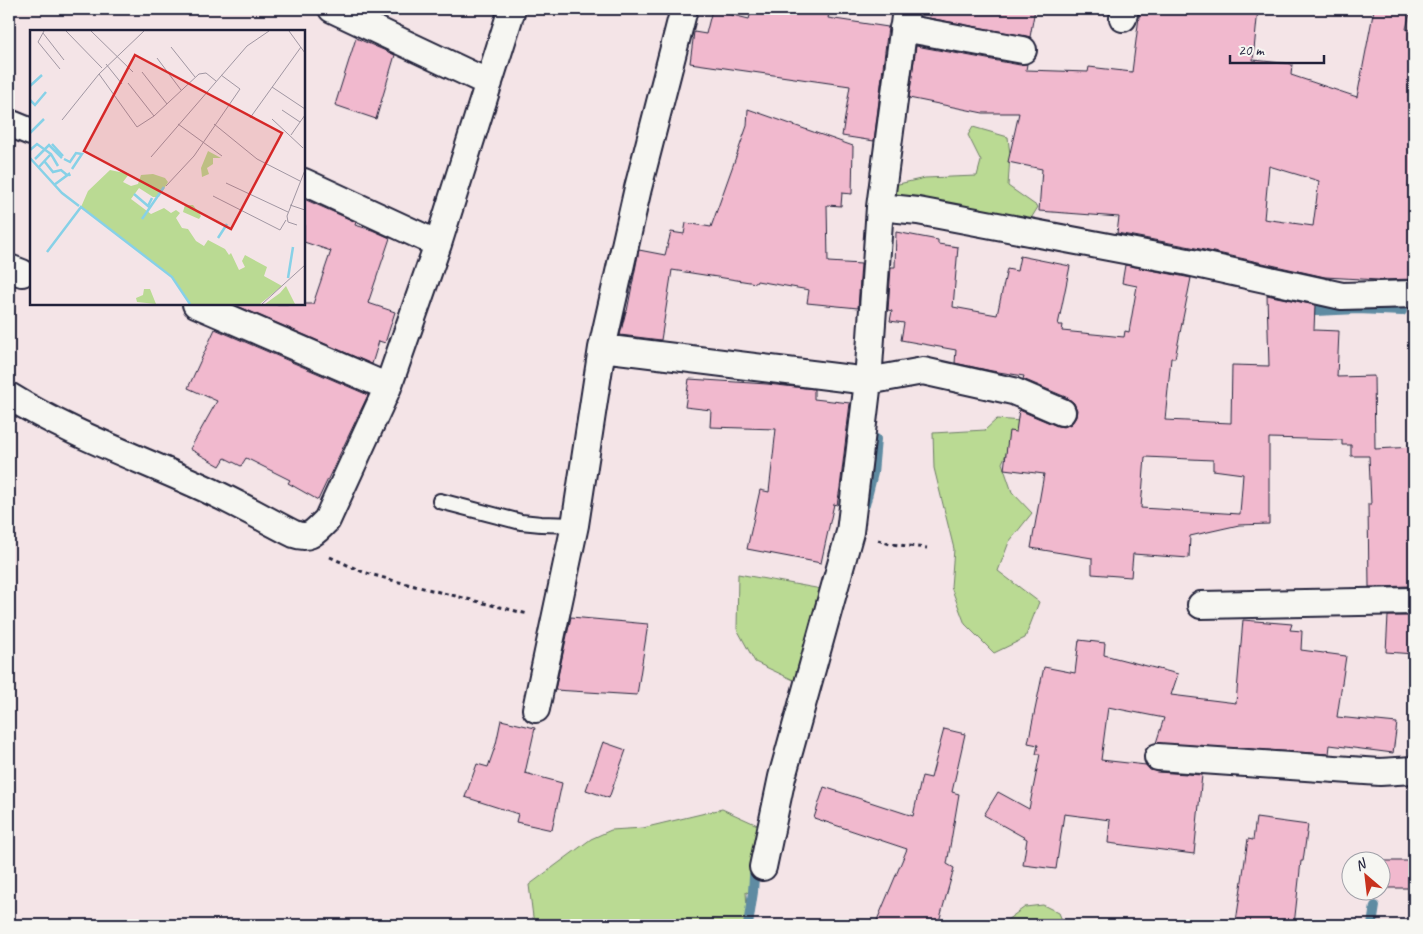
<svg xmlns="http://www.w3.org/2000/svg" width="1423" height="934" viewBox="0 0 1423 934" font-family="Caveat,sans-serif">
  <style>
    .green { fill: #bada93; stroke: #6e7e67 }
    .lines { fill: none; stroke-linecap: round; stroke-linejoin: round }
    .stream { stroke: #5f8ba2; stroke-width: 10 }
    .building { fill: #f1b9ce; stroke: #22223b; fill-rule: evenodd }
    .lane-casing { stroke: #22223b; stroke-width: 18 }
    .street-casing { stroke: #22223b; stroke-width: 30 }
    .path { stroke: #22223b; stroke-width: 3; stroke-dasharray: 4 4; stroke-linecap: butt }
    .lane { stroke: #f6f6f2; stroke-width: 14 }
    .street { stroke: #f6f6f2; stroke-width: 26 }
    .inset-river { fill: none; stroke: #87d1e7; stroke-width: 2.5 }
    .inset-road { fill: none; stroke: #a096a2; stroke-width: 1 }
    .view { fill: #d62828; fill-opacity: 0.15; stroke: #d62828; stroke-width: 2.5 }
    .inset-edge { fill: none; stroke: #22223b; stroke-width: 2.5 }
  </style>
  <rect width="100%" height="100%" fill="#f4e4e7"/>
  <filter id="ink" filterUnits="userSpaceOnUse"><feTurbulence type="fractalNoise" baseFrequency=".02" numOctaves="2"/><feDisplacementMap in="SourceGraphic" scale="10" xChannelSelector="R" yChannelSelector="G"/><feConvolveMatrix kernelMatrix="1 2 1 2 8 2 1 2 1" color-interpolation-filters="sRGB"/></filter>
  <g filter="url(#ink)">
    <path class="green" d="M 973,127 L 1008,137 L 1010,155 L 1008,186 L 1038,207 L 1027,225 L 892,207 L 894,185 L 925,178 L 977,176 L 981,161 L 968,135 Z
      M 997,419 L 1044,423 L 1060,426 L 1012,440 L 1002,463 L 1012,492 L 1032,513 L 1009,542 L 998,571 L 1039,602 L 1025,638 L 994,653 L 965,624 L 951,587 L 954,549 L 934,468 L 933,433 L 985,430 Z
      M 738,574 L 827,590 L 802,684 L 755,662 L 737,629 Z
      M 722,809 L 764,828 L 759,861 L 756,895 L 746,892 L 748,925 L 534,925 L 529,885 L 591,839 L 611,830 L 643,828 Z
      M 1043,905 L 1059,913 L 1064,925 L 1000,925 L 1025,907 Z"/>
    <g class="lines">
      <path class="stream" d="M 1303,309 L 1315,311 L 1358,309 L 1402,311
        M 865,505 L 873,473 L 876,439
        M 748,925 L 753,892 L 755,862
        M 1372,925 L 1375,906"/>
    </g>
    <path class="building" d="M 752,9 L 830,9 L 828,18 L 888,27 L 874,141 L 842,136 L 850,86 L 690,63 L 694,32 L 706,34 L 712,10 L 749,19 Z
      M 931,9 L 1035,9 L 1030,37 L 929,18 Z
      M 1140,9 L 1258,9 L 1253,60 L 1292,64 L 1291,75 L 1357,97 L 1374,9 L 1411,9 L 1406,29 L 1414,31 L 1414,279 L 1379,280 L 1325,277 L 1191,247 L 1117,233 L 1119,217 L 1039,211 L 1042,169 L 1008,162 L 1019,113 L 983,113 L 909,98 L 916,46 L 1020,65 L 1027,64 L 1026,70 L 1088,72 L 1089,67 L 1132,72 ZM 1269,166 L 1319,181 L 1313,226 L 1264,219 Z
      M 356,38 L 395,55 L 376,119 L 335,105 Z
      M 748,109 L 853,146 L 852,194 L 842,193 L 841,206 L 827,205 L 828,262 L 861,264 L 858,308 L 807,303 L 809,290 L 757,281 L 756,283 L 672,270 L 661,340 L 620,335 L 626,311 L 627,311 L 639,250 L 665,255 L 671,232 L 684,234 L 686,223 L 711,227 L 747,126 Z
      M 304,199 L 356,222 L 355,225 L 372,230 L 390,238 L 368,303 L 395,312 L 385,343 L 379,341 L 372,364 L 233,304 L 313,304 L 331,251 L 304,242 Z
      M 896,232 L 938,240 L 938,244 L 958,247 L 953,307 L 997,315 L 1007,269 L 1017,271 L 1020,256 L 1070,266 L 1058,325 L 1063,325 L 1062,331 L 1124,337 L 1125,331 L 1129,332 L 1137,286 L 1122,283 L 1125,265 L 1191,278 L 1175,358 L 1171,358 L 1165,420 L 1231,423 L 1232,365 L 1269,366 L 1267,295 L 1315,305 L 1314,330 L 1339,331 L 1337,377 L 1374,376 L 1375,449 L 1414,447 L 1414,483 L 1412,483 L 1412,586 L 1369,587 L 1368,504 L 1371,504 L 1369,456 L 1351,456 L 1351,445 L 1342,445 L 1342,440 L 1269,438 L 1269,524 L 1239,525 L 1190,536 L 1189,558 L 1133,554 L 1131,577 L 1092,574 L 1092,558 L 1031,548 L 1044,474 L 1004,469 L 1009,431 L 1016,432 L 1019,410 L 1057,426 L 1064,427 L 1071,424 L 1076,417 L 1077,410 L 1074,403 L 1068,398 L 1023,379 L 1024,376 L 992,371 L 955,363 L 956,350 L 901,340 L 904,323 L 890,321 L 892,311 L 888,310 L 891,267 L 895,267 ZM 1145,457 L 1213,460 L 1213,470 L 1243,474 L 1240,514 L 1141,508 Z
      M 215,329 L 368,395 L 318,500 L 288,483 L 290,480 L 246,458 L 241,466 L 225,458 L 220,466 L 190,449 L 217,401 L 188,388 Z
      M 689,379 L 767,384 L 814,389 L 814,399 L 850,403 L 840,488 L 837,505 L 834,504 L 821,563 L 747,549 L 760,490 L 769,492 L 776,429 L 710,427 L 711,410 L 685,407 Z
      M 1388,616 L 1412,616 L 1412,630 L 1414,630 L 1414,654 L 1386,652 Z
      M 571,617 L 648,624 L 637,695 L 555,690 Z
      M 1243,620 L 1292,624 L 1290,630 L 1302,631 L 1301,650 L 1346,656 L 1337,717 L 1397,723 L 1393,753 L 1330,745 L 1329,754 L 1156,743 L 1164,718 L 1108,707 L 1101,760 L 1146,765 L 1150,770 L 1157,772 L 1202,775 L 1194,854 L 1108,843 L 1110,820 L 1064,814 L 1056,869 L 1023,865 L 1027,839 L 984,815 L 998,792 L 1029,809 L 1040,754 L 1036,754 L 1038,745 L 1028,743 L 1044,667 L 1075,673 L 1079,640 L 1105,643 L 1104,655 L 1178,674 L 1171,695 L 1236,703 Z
      M 501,720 L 535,728 L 525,773 L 562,783 L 552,830 L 516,822 L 518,814 L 465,797 L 477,764 L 488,767 L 496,744 Z
      M 944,729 L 965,734 L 952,792 L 959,794 L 947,864 L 954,868 L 938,925 L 875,925 L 907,849 L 814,818 L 824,787 L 913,816 L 922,776 L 931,778 Z
      M 603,742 L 626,750 L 609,798 L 586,790 Z
      M 1256,818 L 1308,825 L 1303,861 L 1301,861 L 1294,925 L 1252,925 L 1236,922 L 1248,839 L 1253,840 Z
      M 1380,861 L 1414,861 L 1414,888 L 1380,888 Z"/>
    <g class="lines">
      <g class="lane-casing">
        <path id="lane" d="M 440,501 L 521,522 L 541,524 L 575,525"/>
      </g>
      <g class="street-casing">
        <path id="street" d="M 332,9 L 489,83
          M 1123,18 L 1125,9
          M 903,28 L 1023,50
          M 9,123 L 31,132
          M 304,182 L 438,244
          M 880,207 L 918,211 L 1188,262 L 1342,296 L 1414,294
          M 9,268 L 22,273
          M 196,304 L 388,387
          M 602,348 L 868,381 L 923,371 L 1013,391 L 1062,412
          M 9,396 C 67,432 133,456 195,484 C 229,499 261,517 294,534 C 311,540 315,531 327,520 L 388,387 L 438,244 L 512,9
          M 1201,605 L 1414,601
          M 536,709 L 575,525 L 602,348 L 638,188 L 684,9
          M 1158,757 L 1380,772 L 1414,770
          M 763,867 L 782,777 L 850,532 L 868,381 L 880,207 L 906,9"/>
      </g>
      <path class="path" d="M 878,540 L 890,544 L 927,548
        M 330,557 L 363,572 L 395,581 L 528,614"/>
      <use href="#lane" class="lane"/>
      <use href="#street" class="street"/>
    </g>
  </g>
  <g transform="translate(30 30)">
    <rect width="275" height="275" fill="#f4e4e7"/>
    <path d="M 178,121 L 191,128 L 183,128 L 183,134 L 177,138 L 179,144 L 172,147 L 171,138 ZM 80,140 L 99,144 L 93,152 L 101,156 L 108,154 L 111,145 L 123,144 L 135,148 L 138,152 L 129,167 L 123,167 L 109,158 L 101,169 L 121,184 L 134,178 L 141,183 L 146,180 L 150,183 L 146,188 L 152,198 L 158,199 L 166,211 L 174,216 L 178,210 L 195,219 L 199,225 L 201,223 L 209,240 L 215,237 L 212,231 L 215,225 L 237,237 L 234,246 L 252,256 L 230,274 L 160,274 L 142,247 L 51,177 L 58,161 ZM 155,175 L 163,175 L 171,186 L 169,189 L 153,182 ZM 256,256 L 265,274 L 235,274 L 250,263 ZM 114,259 L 120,259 L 126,274 L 107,272 L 106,268 L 113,265 Z" fill="#bada93"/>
    <path class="inset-river" d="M 0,56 L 12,45M 0,70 L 5,75 L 16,62M 0,103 L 14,89M 22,114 L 33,126M 0,120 L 7,114 L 21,124 L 28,136M 0,128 L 32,163 L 49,176M 5,129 L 19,115 L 32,128M 34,129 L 40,132 L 46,123 L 52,124 L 42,139M 15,132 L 23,142 L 31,140 L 37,145M 8,138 L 20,125M 24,155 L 39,144 L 40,146M 104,164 L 118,176 L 122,168M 112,189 L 134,157M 188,208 L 197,194M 17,222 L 51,177 L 142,247 L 160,274M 258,248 L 263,217"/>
    <path class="inset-road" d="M 14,1 L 8,12 L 30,39M 36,1 L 72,38M 61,1 L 103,42M 114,1 L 69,44 L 107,97 L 124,86 L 169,44 L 176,43 L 186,51M 259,1 L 275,23M 13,3 L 34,30M 141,17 L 165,47M 127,28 L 151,60M 76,34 L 92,54M 112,42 L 137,74M 98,53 L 124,86M 242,57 L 275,79M 252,80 L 270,92M 220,88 L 271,17M 242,89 L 273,118M 32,90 L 69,44M 148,94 L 192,126M 184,94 L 227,129 L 270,151M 261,105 L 275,85M 121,127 L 217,16 L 239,1M 196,153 L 258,182M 136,156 L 164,126 L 210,59 L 191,45M 183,166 L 250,200 L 256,190M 260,175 L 275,180M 267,195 L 258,192 L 257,186 L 275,140M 232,274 L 275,235"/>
    <path class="view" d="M 105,25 L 252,103 L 201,199 L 54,121 Z"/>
    <rect width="275" height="275" class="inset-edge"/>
  </g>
  <rect width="1423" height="934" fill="none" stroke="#f6f6f2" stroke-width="30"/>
  <rect x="15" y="15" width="1393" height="904" fill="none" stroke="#22223b" stroke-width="2" filter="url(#ink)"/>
  <g transform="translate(1366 876) rotate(332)"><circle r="24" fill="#f6f6f2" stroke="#a1a1a9"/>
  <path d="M0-4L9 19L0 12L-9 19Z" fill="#c8321e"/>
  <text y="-8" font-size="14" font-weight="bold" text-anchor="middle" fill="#22223b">N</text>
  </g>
  <path d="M1230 55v8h94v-8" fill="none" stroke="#22223b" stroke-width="2.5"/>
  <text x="1238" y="55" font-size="15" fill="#22223b" stroke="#f6f6f2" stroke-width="4" paint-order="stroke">20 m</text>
</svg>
